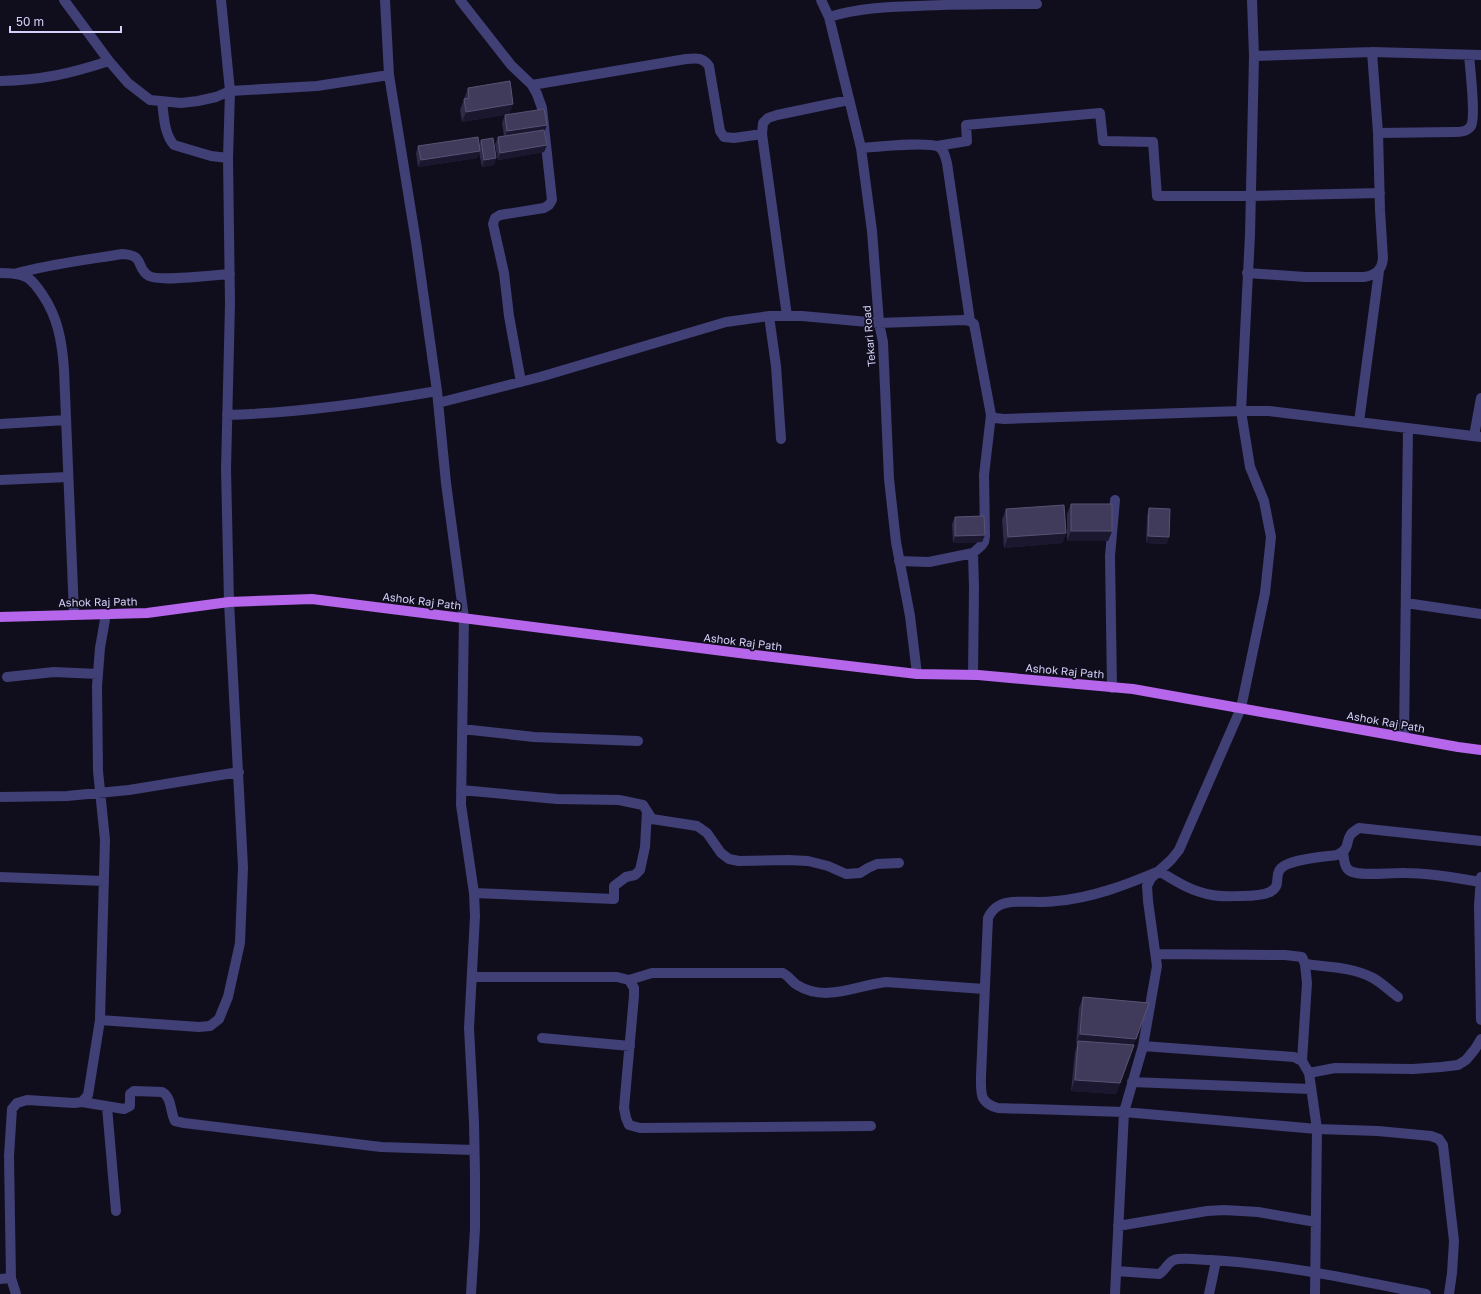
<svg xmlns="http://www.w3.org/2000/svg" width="1481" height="1294" viewBox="0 0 1481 1294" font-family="'Golos Text',sans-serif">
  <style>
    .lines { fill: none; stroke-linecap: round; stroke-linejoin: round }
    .minor { stroke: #403f76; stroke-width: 10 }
    .primary { stroke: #b566ea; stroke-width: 10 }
    .wall { fill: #2e2a48 }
    .shaded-wall { fill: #1b172f }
    .building { fill: #403b5b; stroke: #575374 }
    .labels { text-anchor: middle; stroke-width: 3.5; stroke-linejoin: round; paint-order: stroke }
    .street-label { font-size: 11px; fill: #d4d0f9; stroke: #100e1d }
  </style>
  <rect width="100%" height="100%" fill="#100e1d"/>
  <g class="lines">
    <path class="minor" d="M 64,0 L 109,61 L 128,83 L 150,100 L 181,103 L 198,101 L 216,97 L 230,91 L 317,86 L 389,75
      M 385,0 L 389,75 L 416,242 L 437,391 L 446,483 L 464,618 L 461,805 L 474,893 L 475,916 L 469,1028 L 474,1122 L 475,1175 L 475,1229 L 471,1294
      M 460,0 L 511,65 L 532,85 L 537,94 L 542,108 L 552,200 L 549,205 L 544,208 L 500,215 L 495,218 L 493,224 L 504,273 L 509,316 L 521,382
      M 821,0 L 829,17 L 861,148 L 872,231 L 879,323 L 883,342 L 889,479 L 896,542 L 910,616 L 917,674
      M 1252,0 L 1254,56
      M 829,17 C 858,8 886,7 917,6 C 957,4 997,4 1037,4
      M 0,81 C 42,80 69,74 109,61
      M 532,85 L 686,59 C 696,58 703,57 709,66 L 720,131 L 724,137 L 734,138 L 762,134
      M 162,102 C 164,116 164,134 174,145 L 211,156 L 228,158
      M 1378,133 L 1454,132 C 1460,132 1467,132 1471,126 C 1476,117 1470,68 1469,55
      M 937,146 L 967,141 L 966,125 L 1100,113 L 1103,141 L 1153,142 L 1157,196 L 1251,196 L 1380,193
      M 861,148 C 875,147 929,141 939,147 C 945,151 945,157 947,163 L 970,321
      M 0,273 C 9,273 19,273 28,278 C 34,282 38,288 42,294 C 58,317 62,342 64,369 L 74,614
      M 1247,273 L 1305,277 L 1364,277 C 1375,275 1382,271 1383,258 L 1380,210 L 1378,133 L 1372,52
      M 14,274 C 50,264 85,260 122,254 C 146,255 135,268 149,276 C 160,282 214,275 230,274
      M 769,316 L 776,366 L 781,439
      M 787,316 L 762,134 L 763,123 L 768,118 L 777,115 L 849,100
      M 438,403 L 540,377 L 726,322 L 769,316 L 802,316 L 879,323 L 964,320 L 970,321 L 974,324 L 991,415 L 995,418 L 1004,419 L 1241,411 L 1269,411 L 1481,437
      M 227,415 C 296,413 369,403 437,391
      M 1359,422 L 1379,271
      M 0,424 L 66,420
      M 1474,436 L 1481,398
      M 0,480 L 68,477
      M 973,553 L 974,588 L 973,675
      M 899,561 L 929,562 L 973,553 L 981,546 L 984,542 L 985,536 L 984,475 L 991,415
      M 1406,603 L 1481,614
      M 7,677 L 54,672 L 98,674
      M 1112,688 L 1110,556 L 1115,500
      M 462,729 L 534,737 L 638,741
      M 1404,737 L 1408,428
      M 461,790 L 557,799 L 619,800 L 643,805 L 652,819 L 697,826 L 707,833 L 721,853 L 729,859 L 739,861 L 789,860 L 808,861 L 828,866 L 846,874 L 860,873 L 868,868 L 877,864 L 899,863
      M 0,797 L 67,796 L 129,790 L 239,772
      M 1343,852 C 1344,858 1344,868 1350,871 C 1362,877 1392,872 1406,873 C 1431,873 1456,878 1480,882
      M 0,877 L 104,881
      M 1481,877 L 1479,905 L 1481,1020
      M 474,893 L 614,899 L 614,886 L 626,877 L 635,875 L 640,870 L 645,847 L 647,811
      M 1156,954 L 1285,955 L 1302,957 L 1305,964 L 1307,983 L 1302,1061
      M 1305,964 C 1328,967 1353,967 1373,978 C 1382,983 1390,991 1398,997
      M 472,977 L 617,977 L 629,980 L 634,988 L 634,996 L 624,1108 L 626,1118 L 629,1125 L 640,1128 L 871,1126
      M 629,980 L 652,973 L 783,973 C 790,977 792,982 797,985 C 826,1003 857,985 886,982 L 984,989
      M 100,1020 L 199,1027 L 210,1026 L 219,1019 L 228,997 L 240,943 L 243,867 L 229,602 L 226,469 L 230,304 L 228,158 L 230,91 L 221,0
      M 542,1038 L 630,1046
      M 1143,1046 L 1294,1057 L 1302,1061 L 1309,1073 L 1317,1129 L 1378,1131 L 1431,1136 L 1439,1139 L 1443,1145 L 1454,1241 L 1452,1273 L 1449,1294
      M 1309,1073 L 1335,1068 L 1413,1069 L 1441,1067 L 1458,1065 L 1466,1060 L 1475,1049 L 1481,1039
      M 1132,1082 L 1311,1089
      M 82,1102 L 124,1109 L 130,1106 L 130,1094 L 134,1091 L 162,1092 C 172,1097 170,1112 175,1121 L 184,1123 L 381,1147 L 474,1150
      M 107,1107 L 116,1211
      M 1118,1226 L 1207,1211 L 1224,1210 L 1258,1212 L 1316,1222
      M 1116,1271 L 1159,1274 C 1165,1271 1167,1263 1174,1260 C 1183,1257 1201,1260 1211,1260 C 1283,1264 1355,1280 1426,1294
      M 0,1279 L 11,1278
      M 16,1294 L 11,1278 L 9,1156 L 12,1109 L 17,1103 L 27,1100 L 74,1103 L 82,1102 L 88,1095 L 100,1020 L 105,840 L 98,771 L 97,686 L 100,648 L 106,614
      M 1115,1294 L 1124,1112 L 1143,1046 L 1157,966 L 1148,901 L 1147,886 L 1151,878 L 1171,860 L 1179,850 L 1241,708 L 1265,593 L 1271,537 L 1264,501 L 1250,467 L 1241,411 L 1250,235 L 1254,56 L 1372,52 L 1481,55
      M 1209,1294 L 1216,1261
      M 1315,1294 L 1317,1129 L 1124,1112 L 998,1108 C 979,1103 981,1093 981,1076 L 988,918 C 993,907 1001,903 1012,902 C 1027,901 1041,903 1056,901 C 1092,898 1126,885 1159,871 C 1175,881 1192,892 1212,895 C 1221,897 1232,896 1242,896 C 1251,896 1262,896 1270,892 C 1281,886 1275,879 1279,871 C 1285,859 1323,857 1337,855 C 1352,847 1344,844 1351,834 C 1353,832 1356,830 1359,828 L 1481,841"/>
    <path class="primary" d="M 0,617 L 147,613 L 229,602 L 312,599 L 747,654 L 917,674 L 978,675 L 1133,689 L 1458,747 L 1481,750"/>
  </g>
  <path class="wall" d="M 468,88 L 513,104 L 509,114 L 462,122 L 460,110 Z
    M 505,115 L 547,125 L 545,131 L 547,145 L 544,152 L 498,160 L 495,144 L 498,137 L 504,136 L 502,123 Z
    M 481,140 L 496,158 L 494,165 L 482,167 L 479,152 L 477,158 L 418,167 L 416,153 L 418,146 L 479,145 Z
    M 1071,504 L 1112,531 L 1108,541 L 1067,541 L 1067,514 Z
    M 1149,508 L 1167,544 L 1146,543 L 1147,516 Z
    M 1006,509 L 1066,533 L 1062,543 L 1004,548 L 1002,520 Z
    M 955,517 L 985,535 L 982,542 L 953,543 L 952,524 Z
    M 1083,997 L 1134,1045 L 1130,1056 L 1116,1094 L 1071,1091 L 1075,1052 L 1077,1045 L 1076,1045 L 1079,1008 Z"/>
  <path class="shaded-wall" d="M 513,104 L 509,114 L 462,122 L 466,112 Z
    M 547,125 L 544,132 L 505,138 L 507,131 Z
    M 547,145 L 544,152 L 498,160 L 500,153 Z
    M 480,151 L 477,158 L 418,167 L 421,160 Z
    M 496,158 L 494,165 L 482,167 L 484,160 Z
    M 1071,531 L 1112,531 L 1108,541 L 1067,541 Z
    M 1066,533 L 1062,543 L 1004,548 L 1008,537 Z
    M 985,535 L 982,542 L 953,543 L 955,536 Z
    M 1148,536 L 1169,537 L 1167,544 L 1146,543 Z
    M 1080,1034 L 1136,1039 L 1132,1049 L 1078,1041 L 1077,1045 L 1076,1045 Z
    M 1130,1056 L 1116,1094 L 1071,1091 L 1075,1080 Z"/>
  <path class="building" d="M 510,81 L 513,104 L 466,112 L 464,99 L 469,98 L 468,88 Z
    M 544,109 L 547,125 L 507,131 L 505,115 Z
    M 544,130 L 547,145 L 500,153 L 498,137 Z
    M 478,137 L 480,151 L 421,160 L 418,146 Z
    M 493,138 L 496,158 L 484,160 L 481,140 Z
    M 1071,504 L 1112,504 L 1112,531 L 1071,531 Z
    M 1064,505 L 1066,533 L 1008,537 L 1006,509 Z
    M 1149,508 L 1170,509 L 1169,537 L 1148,536 Z
    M 984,516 L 985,535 L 955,536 L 955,517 Z
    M 1083,997 L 1149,1003 L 1136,1039 L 1080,1034 Z
    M 1078,1041 L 1134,1045 L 1120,1083 L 1075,1080 Z"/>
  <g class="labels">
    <g class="street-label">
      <text transform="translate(869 336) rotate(-95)" y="4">Tekari Road</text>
      <text transform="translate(422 601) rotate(7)" y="4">Ashok Raj Path</text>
      <text transform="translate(98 602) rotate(-1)" y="4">Ashok Raj Path</text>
      <text transform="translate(743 642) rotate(7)" y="4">Ashok Raj Path</text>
      <text transform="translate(1065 671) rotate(5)" y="4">Ashok Raj Path</text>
      <text transform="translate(1386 722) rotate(10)" y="4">Ashok Raj Path</text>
    </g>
  </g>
  <path d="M10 26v6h111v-6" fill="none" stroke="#d4d0f9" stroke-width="2"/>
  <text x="16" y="26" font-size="12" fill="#d4d0f9" stroke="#100e1d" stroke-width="3" paint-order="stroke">50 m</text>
</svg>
